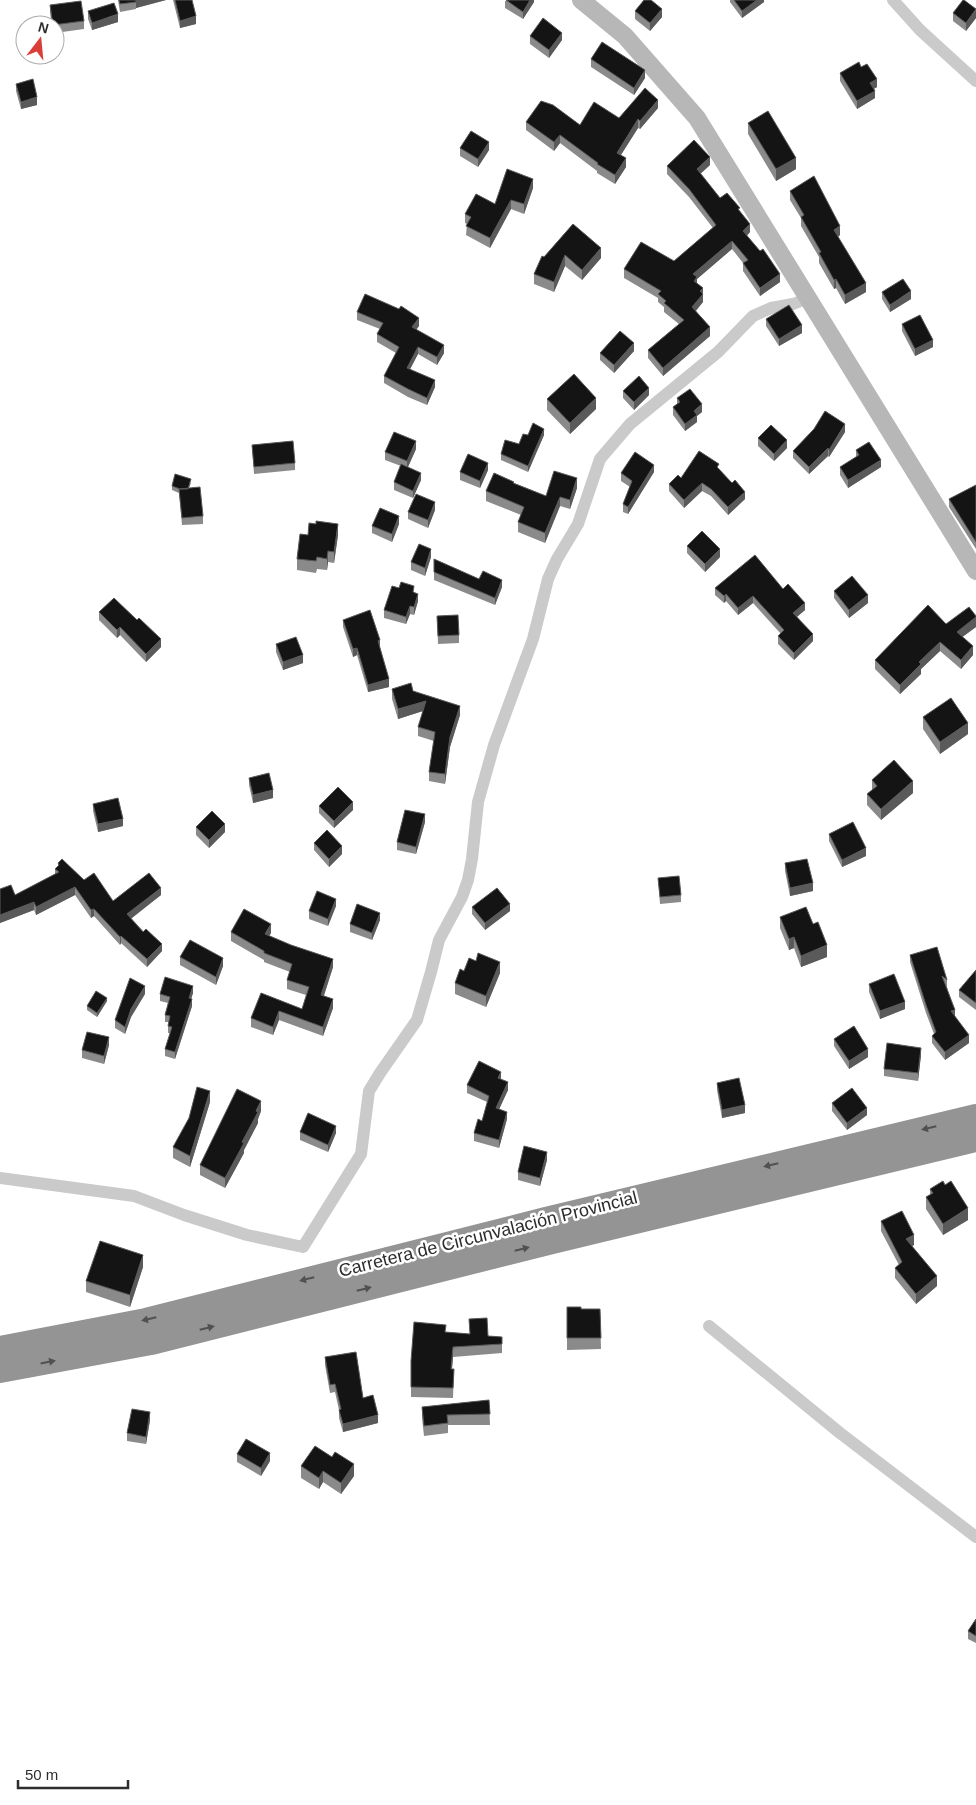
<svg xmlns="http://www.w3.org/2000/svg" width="976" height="1805" viewBox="0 0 976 1805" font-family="Arial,sans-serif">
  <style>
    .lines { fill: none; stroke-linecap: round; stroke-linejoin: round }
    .street { stroke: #cacaca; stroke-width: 12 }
    .secondary { stroke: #b7b7b7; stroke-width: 18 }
    .highway { stroke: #949494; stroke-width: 24 }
    .wall { fill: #8a8a8a }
    .shaded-wall { fill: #5a5a5a }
    .building { fill: #141414; stroke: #5a5a5a }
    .oneway { fill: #515151 }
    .labels { text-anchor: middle; stroke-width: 5; stroke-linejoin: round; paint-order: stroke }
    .street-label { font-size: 18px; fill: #2d2d2d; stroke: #fff }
  </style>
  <rect width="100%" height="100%" fill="#fff"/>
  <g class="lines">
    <path class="street" d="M 893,0 L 920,30 L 976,81
      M 0,1178 L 134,1196 L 184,1215 L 247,1235 L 303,1247 L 361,1154 L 369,1091 L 380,1073 L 417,1020 L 431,972 L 439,940 L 462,897 L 468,880 L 472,859 L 478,802 L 494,745 L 533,639 L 548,579 L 557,559 L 578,524 L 600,459 L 630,424 L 718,352 L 753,316 L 771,308 L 793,304 L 809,298
      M 709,1326 L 840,1433 L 976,1537"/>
    <path class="secondary" d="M 581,0 L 625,36 L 697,118 L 976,571"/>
    <path class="highway" d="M 0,1348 L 146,1320 L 546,1219 L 976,1116
      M 0,1371 L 151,1343 L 552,1242 L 976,1140"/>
  </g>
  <path class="wall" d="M 118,0 L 166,0 L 136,8 L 136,9 L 120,12 Z
    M 173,0 L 192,0 L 196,24 L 180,28 Z
    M 534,0 L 534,2 L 523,19 L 505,8 L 505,1 Z
    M 730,0 L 764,0 L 764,2 L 742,18 L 730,2 Z
    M 50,5 L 84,21 L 84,29 L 55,33 L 55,25 L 52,25 L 50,13 Z
    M 976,9 L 976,18 L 966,31 L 953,21 L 953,13 Z
    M 88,11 L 118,22 L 92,30 L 88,19 Z
    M 635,11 L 662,17 L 650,31 L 635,19 Z
    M 530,36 L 562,40 L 549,58 L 530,44 Z
    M 591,59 L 645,78 L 634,95 L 591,67 Z
    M 840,73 L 877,87 L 874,89 L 875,98 L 857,109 L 840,81 Z
    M 16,84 L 37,105 L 21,109 L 16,91 Z
    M 658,108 L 640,129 L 638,128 L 621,155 L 626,167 L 615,184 L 597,173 L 597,171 L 560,143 L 554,151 L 526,130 L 526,122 L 580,125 L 619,118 Z
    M 748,123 L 796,169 L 776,181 L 748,134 Z
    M 460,148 L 489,150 L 478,167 L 460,156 Z
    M 710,165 L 700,174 L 720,198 L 740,211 L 750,232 L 747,236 L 780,282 L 760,296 L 743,271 L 743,263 L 732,249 L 697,279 L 697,283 L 703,288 L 703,302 L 696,311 L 710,336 L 663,376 L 648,358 L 648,350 L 679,324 L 664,312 L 664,307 L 658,302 L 658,298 L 624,278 L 624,269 L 674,261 L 713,228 L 689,197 L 667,174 L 667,166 Z
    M 533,188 L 524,214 L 511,209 L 490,248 L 466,235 L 467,224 L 465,223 L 465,214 L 495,204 Z
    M 790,191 L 840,235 L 838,237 L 866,292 L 845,304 L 836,288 L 834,289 L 819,263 L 819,257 L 801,226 L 801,218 L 790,200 Z
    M 573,224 L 601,258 L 582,280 L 565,266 L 554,292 L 534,284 L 534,274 L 544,257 Z
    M 882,292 L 911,299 L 890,312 L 882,299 Z
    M 357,312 L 419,326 L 416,330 L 444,353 L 437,365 L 418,354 L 410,369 L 435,387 L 427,405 L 408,397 L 384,383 L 384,376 L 396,353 L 377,342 L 377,334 L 380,329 L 357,320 Z
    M 766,319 L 802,333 L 779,346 L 766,326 Z
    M 902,324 L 933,347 L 915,356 L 902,331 Z
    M 634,351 L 614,373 L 600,360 L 600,353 Z
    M 623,391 L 649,395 L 634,410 L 623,398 Z
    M 677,398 L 702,412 L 697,416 L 697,422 L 685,431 L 673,415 L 673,407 L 677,404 Z
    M 547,399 L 596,409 L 570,434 L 547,410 Z
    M 845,432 L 829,457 L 828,456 L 809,474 L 793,458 L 793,451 Z
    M 528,435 L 544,435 L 528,472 L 501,460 L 501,454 L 519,444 Z
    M 758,438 L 787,448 L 774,461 L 758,446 Z
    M 252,445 L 295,463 L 295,470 L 254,474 Z
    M 416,449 L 408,467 L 421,480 L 413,498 L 394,490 L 394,482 L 401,466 L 385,460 L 385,452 Z
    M 856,450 L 881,467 L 848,488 L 840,475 L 840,467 L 856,457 Z
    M 719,469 L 745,499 L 728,515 L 711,496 L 702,491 L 684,508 L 669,491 L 669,484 L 681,478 Z
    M 488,470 L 480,488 L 460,480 L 460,472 Z
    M 654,472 L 628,514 L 623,512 L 623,504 L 630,487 L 621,481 L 621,473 Z
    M 191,483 L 189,488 L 203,516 L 203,524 L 182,525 L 179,493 L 172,490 L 172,486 Z
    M 514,483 L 546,496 L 577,488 L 570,509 L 560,506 L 545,543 L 518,532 L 518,522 L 521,515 L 486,501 L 486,491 Z
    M 976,485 L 976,549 L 949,507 L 949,499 Z
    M 435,510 L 428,528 L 408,519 L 408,512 Z
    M 399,524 L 392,542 L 372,533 L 372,526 Z
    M 308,535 L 338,535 L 334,563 L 328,562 L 327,570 L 317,569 L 316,573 L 297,570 L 297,559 Z
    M 687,546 L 720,557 L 705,572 L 687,553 Z
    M 431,557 L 425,576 L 411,570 L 411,562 Z
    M 434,559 L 479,579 L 502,587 L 495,605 L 434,580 Z
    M 715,588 L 783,589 L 805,610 L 797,617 L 813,641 L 794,660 L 778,644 L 778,636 L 781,634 L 753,603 L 738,615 L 726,601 L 724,603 L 715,595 Z
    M 834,591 L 868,603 L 849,618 L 834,598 Z
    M 414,592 L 418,601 L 414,615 L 410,614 L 406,624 L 384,618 L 384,610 Z
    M 99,612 L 161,647 L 146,662 L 120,635 L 117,638 L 99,620 Z
    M 437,616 L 459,635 L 459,643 L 438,644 Z
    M 976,616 L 976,627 L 962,637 L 973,655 L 961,669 L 940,651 L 921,669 L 921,674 L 900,694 L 875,669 L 875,660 L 946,624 Z
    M 343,620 L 380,647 L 380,648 L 389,687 L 368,692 L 357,655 L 353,657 L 343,627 Z
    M 276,644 L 303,663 L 283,670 L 276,652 Z
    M 392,689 L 413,691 L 460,715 L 450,747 L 445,784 L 429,781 L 429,772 L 434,741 L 418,736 L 418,727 L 423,711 L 398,719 L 392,699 Z
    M 923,717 L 968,734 L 940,754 L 923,729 Z
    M 249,778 L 273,798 L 253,803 L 249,785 Z
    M 872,780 L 913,793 L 881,820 L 867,805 L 867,794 L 872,790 Z
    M 93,804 L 123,826 L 98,832 L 93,811 Z
    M 319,806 L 353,810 L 334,828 L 319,813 Z
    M 425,822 L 416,854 L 397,850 L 397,842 Z
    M 196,827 L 225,832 L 209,848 L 196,835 Z
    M 829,834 L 866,856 L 842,867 L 829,841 Z
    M 314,843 L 342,854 L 329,867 L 314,850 Z
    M 58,863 L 113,901 L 161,895 L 131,918 L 162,951 L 147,967 L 121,943 L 120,945 L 94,916 L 91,918 L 75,895 L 36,915 L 34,910 L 0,923 L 0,889 L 15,895 L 55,874 L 55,869 L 58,866 Z
    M 785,863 L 813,891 L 790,896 L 785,871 Z
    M 658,878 L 681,895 L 681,902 L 660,904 Z
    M 336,906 L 328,926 L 309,919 L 309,911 Z
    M 472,907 L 510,911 L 485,930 L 472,914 Z
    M 780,917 L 827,957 L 801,967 L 794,948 L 789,950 L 780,928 Z
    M 380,920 L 372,940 L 350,932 L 350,924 Z
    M 231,932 L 271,933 L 269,936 L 333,967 L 324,996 L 333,1008 L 323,1036 L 279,1020 L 273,1035 L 251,1027 L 251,1018 L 261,993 L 302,1009 L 306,995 L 287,989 L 287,980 L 290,972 L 264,962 L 264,960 L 231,941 Z
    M 910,955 L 947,980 L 947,987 L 955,1017 L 969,1043 L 945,1060 L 932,1043 L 932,1036 L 934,1034 L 926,1013 L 910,962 Z
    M 180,957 L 223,966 L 216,985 L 180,965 Z
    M 976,970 L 976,1010 L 959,997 L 959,990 Z
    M 464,971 L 500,973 L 486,1007 L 455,994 L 455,983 Z
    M 869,984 L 905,1009 L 880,1019 L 869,992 Z
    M 193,993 L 191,999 L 192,1006 L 175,1059 L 165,1056 L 165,1049 L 170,1033 L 168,1033 L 168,1022 L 165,1022 L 165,1015 L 168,1003 L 160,1001 L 160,994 Z
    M 145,994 L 131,1017 L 125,1034 L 115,1028 L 115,1020 Z
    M 107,1001 L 97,1017 L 87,1010 L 87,1006 Z
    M 834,1039 L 868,1057 L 849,1069 L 834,1046 Z
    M 109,1045 L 104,1064 L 82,1058 L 82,1050 Z
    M 921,1055 L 918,1081 L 884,1076 L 884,1069 Z
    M 501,1080 L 508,1090 L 499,1109 L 507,1119 L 499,1148 L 474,1141 L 474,1133 L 482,1121 L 487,1102 L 467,1093 L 467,1085 Z
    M 717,1083 L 745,1113 L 722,1118 L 717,1090 Z
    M 210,1102 L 190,1167 L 173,1158 L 173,1147 Z
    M 832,1103 L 867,1115 L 847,1130 L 832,1111 Z
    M 261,1111 L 258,1119 L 258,1123 L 244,1150 L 244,1153 L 225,1188 L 200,1175 L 200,1165 Z
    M 300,1132 L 336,1133 L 328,1152 L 300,1140 Z
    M 547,1160 L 540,1186 L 518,1180 L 518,1172 Z
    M 930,1189 L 968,1220 L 943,1235 L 926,1209 L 926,1197 L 930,1195 Z
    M 881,1221 L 914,1245 L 912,1246 L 937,1286 L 916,1304 L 895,1278 L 895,1268 L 899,1265 L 881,1231 Z
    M 143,1267 L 130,1307 L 86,1292 L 86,1281 Z
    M 567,1307 L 581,1309 L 600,1309 L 601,1349 L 567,1350 Z
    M 469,1319 L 488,1336 L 502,1337 L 502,1353 L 453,1357 L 452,1369 L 454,1369 L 453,1398 L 411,1397 L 411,1361 L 446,1332 L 470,1334 Z
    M 325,1357 L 363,1398 L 378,1423 L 343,1432 L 339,1418 L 339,1410 L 335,1392 L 330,1393 L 325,1365 Z
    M 489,1400 L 490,1425 L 448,1425 L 448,1433 L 424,1436 L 422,1418 L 422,1407 Z
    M 150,1420 L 146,1444 L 127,1441 L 127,1433 Z
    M 237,1454 L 270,1461 L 261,1476 L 237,1462 Z
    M 301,1466 L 354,1476 L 341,1494 L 323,1482 L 319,1489 L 301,1478 Z
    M 976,1619 L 976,1643 L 968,1639 L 968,1631 Z"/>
  <path class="shaded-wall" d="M 136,0 L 166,0 L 136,8 Z
    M 530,0 L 534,0 L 534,2 L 523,19 L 523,12 Z
    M 757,0 L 764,0 L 764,2 L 742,18 L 742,11 Z
    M 662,9 L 662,17 L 650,31 L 650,23 Z
    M 976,10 L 976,18 L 966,31 L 966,23 Z
    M 118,14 L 118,22 L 92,30 L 92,23 Z
    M 196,16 L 196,24 L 180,28 L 180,21 Z
    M 562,33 L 562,40 L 549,58 L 549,50 Z
    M 645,70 L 645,78 L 634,95 L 634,88 Z
    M 877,79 L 877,87 L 870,91 L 870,83 Z
    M 875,91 L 875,98 L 857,109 L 857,101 Z
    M 37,97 L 37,105 L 21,109 L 21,102 Z
    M 658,100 L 658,108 L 640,129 L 640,121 Z
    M 638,119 L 638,128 L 617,161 L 617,153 Z
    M 560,135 L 560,143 L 554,151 L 554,142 Z
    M 489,142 L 489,150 L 478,167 L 478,159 Z
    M 710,157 L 710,165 L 697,177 L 697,169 Z
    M 626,158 L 626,167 L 615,184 L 615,175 Z
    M 796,158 L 796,169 L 776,181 L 776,169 Z
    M 533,179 L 533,188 L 524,214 L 524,204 Z
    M 511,200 L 511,209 L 490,248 L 490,238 Z
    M 750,224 L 750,232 L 743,239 L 743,231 Z
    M 840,226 L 840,235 L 834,239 L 834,230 Z
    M 732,241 L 732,249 L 697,279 L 697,285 L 694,289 L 693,274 Z
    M 601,248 L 601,258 L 582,280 L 582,270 Z
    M 565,255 L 565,266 L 554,292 L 554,282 Z
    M 780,274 L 780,282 L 760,296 L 760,288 Z
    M 836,279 L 836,288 L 834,289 L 834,280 Z
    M 866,283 L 866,292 L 845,304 L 845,295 Z
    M 703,288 L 703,302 L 692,315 L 692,307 L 700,291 Z
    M 911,291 L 911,299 L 890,312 L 890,305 Z
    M 419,318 L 419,326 L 412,335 L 412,327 Z
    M 802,325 L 802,333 L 779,346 L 779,339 Z
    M 710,327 L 710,336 L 663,376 L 663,368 Z
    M 933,340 L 933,347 L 915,356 L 915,349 Z
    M 634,343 L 634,351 L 614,373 L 614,365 Z
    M 444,345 L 444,353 L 437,365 L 437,357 Z
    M 418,347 L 418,354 L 407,375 L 407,368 Z
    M 435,380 L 435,387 L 427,405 L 427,398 Z
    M 649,388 L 649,395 L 634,410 L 634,402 Z
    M 596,398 L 596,409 L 570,434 L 570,423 Z
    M 702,404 L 702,412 L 697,416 L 697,422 L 685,431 L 685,424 L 694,411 Z
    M 845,424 L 845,432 L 829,457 L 829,450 Z
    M 544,429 L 544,435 L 528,472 L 528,466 Z
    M 787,440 L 787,448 L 774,461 L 774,454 Z
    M 416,441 L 416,449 L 407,469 L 407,461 Z
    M 828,448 L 828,456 L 809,474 L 809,467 Z
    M 881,460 L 881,467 L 848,488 L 848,480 Z
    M 488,463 L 488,470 L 480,488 L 480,481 Z
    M 654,465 L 654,472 L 628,514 L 628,507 Z
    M 421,473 L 421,480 L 413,498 L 413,491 Z
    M 577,478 L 577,488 L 570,509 L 570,500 Z
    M 702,483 L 702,491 L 684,508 L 684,500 Z
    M 745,492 L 745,499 L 728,515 L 728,507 Z
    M 560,497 L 560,506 L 545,543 L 545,533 Z
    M 435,502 L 435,510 L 428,528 L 428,520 Z
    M 399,516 L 399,524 L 392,542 L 392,534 Z
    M 338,524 L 338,535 L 334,563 L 334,552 Z
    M 431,549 L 431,557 L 425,576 L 425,568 Z
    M 720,549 L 720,557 L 705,572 L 705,564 Z
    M 328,551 L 328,562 L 327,570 L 327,559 Z
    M 502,580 L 502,587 L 495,605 L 495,598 Z
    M 418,594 L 418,601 L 414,615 L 414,607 Z
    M 726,594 L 726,601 L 724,603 L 724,596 Z
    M 868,595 L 868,603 L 849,618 L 849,610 Z
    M 753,596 L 753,603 L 738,615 L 738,608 Z
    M 805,603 L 805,610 L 793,620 L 793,613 Z
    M 410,606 L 410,614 L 406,624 L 406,617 Z
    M 976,617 L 976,627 L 957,641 L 957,632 Z
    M 120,627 L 120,635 L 117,638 L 117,630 Z
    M 813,634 L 813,641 L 794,660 L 794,653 Z
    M 161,639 L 161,647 L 146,662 L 146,654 Z
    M 380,640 L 380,647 L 378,648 L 378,641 Z
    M 940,642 L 940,651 L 921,669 L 921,674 L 900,694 L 900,685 L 919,662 Z
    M 973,646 L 973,655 L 961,669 L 961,660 Z
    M 357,648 L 357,655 L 353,657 L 353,649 Z
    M 303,655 L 303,663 L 283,670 L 283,662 Z
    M 389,679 L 389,687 L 368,692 L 368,685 Z
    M 426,701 L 426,710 L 398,719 L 398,709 Z
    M 460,706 L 460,715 L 450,747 L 445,784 L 445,774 L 450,737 Z
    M 968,723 L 968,734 L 940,754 L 940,742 Z
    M 913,781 L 913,793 L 881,820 L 881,809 Z
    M 273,790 L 273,798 L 253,803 L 253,795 Z
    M 353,802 L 353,810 L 334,828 L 334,821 Z
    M 425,814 L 425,822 L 416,854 L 416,847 Z
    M 123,819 L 123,826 L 98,832 L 98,824 Z
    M 225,824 L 225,832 L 209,848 L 209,840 Z
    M 342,846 L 342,854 L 329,867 L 329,859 Z
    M 866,848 L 866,856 L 842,867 L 842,860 Z
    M 813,883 L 813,891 L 790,896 L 790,888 Z
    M 75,887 L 75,895 L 36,915 L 36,907 Z
    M 161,888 L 161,895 L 127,922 L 127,914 Z
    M 336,899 L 336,906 L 328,926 L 328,919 Z
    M 34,902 L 34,910 L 0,923 L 0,915 Z
    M 510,904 L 510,911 L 485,930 L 485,923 Z
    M 94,909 L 94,916 L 91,918 L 91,910 Z
    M 380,913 L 380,920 L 372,940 L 372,933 Z
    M 271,924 L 271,933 L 265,943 L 265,934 Z
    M 121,936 L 121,943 L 120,945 L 120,937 Z
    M 794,937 L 794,948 L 789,950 L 789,939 Z
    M 162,944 L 162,951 L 147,967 L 147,959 Z
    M 827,945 L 827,957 L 801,967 L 801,956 Z
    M 223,958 L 223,966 L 216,985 L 216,977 Z
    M 333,959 L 333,967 L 321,1004 L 321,995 Z
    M 500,962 L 500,973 L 486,1007 L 486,996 Z
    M 145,986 L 145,994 L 131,1017 L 125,1034 L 125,1027 L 131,1009 Z
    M 193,986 L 193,993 L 189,1005 L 189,998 Z
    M 107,998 L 107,1001 L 97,1017 L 97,1013 Z
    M 192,999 L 192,1006 L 175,1059 L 175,1052 Z
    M 333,999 L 333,1008 L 323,1036 L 323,1027 Z
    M 905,1002 L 905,1009 L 880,1019 L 880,1011 Z
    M 955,1010 L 955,1017 L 951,1011 Z
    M 279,1011 L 279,1020 L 273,1035 L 273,1027 Z
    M 969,1035 L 969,1043 L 945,1060 L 945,1052 Z
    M 109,1037 L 109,1045 L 104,1064 L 104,1056 Z
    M 921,1048 L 921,1055 L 918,1081 L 918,1073 Z
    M 868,1049 L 868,1057 L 849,1069 L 849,1061 Z
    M 501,1072 L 501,1080 L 498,1078 Z
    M 508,1082 L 508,1090 L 496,1116 L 496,1108 Z
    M 210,1091 L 210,1102 L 190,1167 L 190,1156 Z
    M 261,1101 L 261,1111 L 258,1119 L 258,1123 L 244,1150 L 244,1153 L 225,1188 L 225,1178 Z
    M 745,1105 L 745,1113 L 722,1118 L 722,1110 Z
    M 867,1108 L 867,1115 L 847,1130 L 847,1123 Z
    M 507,1112 L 507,1119 L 499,1148 L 499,1140 Z
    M 336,1126 L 336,1133 L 328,1152 L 328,1145 Z
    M 547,1152 L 547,1160 L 540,1186 L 540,1178 Z
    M 968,1208 L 968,1220 L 943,1235 L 943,1224 Z
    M 914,1235 L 914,1245 L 906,1249 L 906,1239 Z
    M 143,1255 L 143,1267 L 130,1307 L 130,1295 Z
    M 937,1276 L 937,1286 L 916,1304 L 916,1294 Z
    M 453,1347 L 453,1357 L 451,1379 L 451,1369 Z
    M 150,1412 L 150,1420 L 146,1444 L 146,1437 Z
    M 378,1415 L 378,1423 L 343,1432 L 343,1424 Z
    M 270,1453 L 270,1461 L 261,1476 L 261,1468 Z
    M 354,1464 L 354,1476 L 341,1494 L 341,1483 Z
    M 323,1471 L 323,1482 L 319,1489 L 319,1478 Z"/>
  <path class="building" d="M 119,0 L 137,0 L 136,0 L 136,2 L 120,4 Z
    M 175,0 L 192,0 L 196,16 L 180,21 Z
    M 506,0 L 530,0 L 523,12 Z
    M 644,0 L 651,0 L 662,9 L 650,23 L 635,11 Z
    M 734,0 L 757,0 L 742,11 Z
    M 963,0 L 964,0 L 976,9 L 966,23 L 953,13 Z
    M 81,1 L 84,21 L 53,25 L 50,5 Z
    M 114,3 L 118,14 L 92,23 L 88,11 Z
    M 543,18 L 562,33 L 549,50 L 530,36 Z
    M 602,42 L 645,70 L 634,88 L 591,59 Z
    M 859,62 L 861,67 L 867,64 L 877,79 L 870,83 L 875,91 L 857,101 L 840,73 Z
    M 33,79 L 37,97 L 21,102 L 16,84 Z
    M 645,88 L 658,100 L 640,121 L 638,119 L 617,153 L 626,158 L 615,175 L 597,164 L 598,163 L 560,135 L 554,142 L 526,122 L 541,101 L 553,105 L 580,125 L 594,102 L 619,118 Z
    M 768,111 L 796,158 L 776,169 L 748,123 Z
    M 471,131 L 489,142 L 478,159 L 460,148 Z
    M 694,140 L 710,157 L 697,169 L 720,198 L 727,193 L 740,208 L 738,209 L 750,224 L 743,231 L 760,251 L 763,249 L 780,274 L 760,288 L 743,263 L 748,260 L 732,241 L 693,274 L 697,277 L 694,281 L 703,288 L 700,291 L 703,294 L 692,307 L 710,327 L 663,368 L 648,350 L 684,320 L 664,303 L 666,301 L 658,294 L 661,291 L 624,269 L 641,242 L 674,261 L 716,225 L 689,189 L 667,166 Z
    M 507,169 L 533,179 L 524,204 L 511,200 L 490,238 L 466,226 L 471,217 L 465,214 L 476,194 L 495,204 Z
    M 814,176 L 840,226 L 834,230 L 866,283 L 845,295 L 836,279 L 834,280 L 819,253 L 821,252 L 801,217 L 804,215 L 790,191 Z
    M 573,224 L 601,248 L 582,270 L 565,255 L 554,282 L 534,274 L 542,256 L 544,257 Z
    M 903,279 L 911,291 L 890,305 L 882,292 Z
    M 365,294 L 399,309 L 401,306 L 419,318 L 412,327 L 444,345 L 437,357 L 418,347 L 407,368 L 435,380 L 427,398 L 408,389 L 384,376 L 399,347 L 377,334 L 383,323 L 357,312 Z
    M 789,305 L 802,325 L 779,339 L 766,319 Z
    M 920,315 L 933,340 L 915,349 L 902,324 Z
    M 620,331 L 634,343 L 614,365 L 600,353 Z
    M 574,374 L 596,398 L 570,423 L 547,399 Z
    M 639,376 L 649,388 L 634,402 L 623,391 Z
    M 690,389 L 702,404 L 694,411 L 697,415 L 685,424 L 673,407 L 680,402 L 677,398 Z
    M 825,411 L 845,424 L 829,450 L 828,448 L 809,467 L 793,451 L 814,429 Z
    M 533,423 L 544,429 L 528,466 L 501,454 L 505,440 L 519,444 L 523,434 L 528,435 Z
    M 771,425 L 787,440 L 774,454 L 758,438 Z
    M 394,432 L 416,441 L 407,461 L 385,452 Z
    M 293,441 L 295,463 L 254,467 L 252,445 Z
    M 869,442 L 881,460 L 848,480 L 840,467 L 859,455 L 856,450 Z
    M 699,451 L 719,464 L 717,467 L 732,483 L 735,480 L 745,492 L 728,507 L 711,489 L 702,483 L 684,500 L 669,484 L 678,475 L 681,478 Z
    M 635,452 L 654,465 L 628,507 L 623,504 L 632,481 L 621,473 Z
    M 468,454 L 488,463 L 480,481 L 460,472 Z
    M 401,464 L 421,473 L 413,491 L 394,482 Z
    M 554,471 L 577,478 L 570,500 L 560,497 L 545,533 L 518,522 L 524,507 L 486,491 L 494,473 L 514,482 L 513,483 L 546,496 Z
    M 175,474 L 191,479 L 188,489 L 180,489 L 172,486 Z
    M 976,485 L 976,542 L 949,499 Z
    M 200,487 L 203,516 L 182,518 L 179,489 Z
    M 416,494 L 435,502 L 428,520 L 408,512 Z
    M 380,508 L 399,516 L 392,534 L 372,526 Z
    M 316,521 L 338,524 L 334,552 L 328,551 L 327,559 L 317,557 L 316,561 L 297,559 L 300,534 L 308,535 L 309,523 L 316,524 Z
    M 702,531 L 720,549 L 705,564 L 687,546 Z
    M 419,544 L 431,549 L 425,568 L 411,562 Z
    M 755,555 L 783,589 L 788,584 L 805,603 L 793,613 L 813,634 L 794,653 L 778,636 L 784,630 L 753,596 L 738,608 L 726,594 L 724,596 L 715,588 Z
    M 434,559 L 479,579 L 483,571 L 502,580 L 495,598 L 434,572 Z
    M 852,576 L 868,595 L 849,610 L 834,591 Z
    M 401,582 L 414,586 L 413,592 L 418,594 L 414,607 L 410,606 L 406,617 L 384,610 L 392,586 L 399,588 Z
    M 114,598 L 137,620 L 139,618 L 161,639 L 146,654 L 120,627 L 117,630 L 99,612 Z
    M 928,605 L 946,624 L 969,607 L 976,616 L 976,617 L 957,632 L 973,646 L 961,660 L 940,642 L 919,662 L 921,664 L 900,685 L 875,660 Z
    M 370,610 L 380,640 L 378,641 L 389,679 L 368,685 L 357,648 L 353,649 L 343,620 Z
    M 458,615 L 459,635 L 438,636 L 437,616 Z
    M 296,637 L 303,655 L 283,662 L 276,644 Z
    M 411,683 L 413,691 L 460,706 L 450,737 L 445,774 L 429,772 L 435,732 L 418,727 L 426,701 L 398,709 L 392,689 Z
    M 951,698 L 968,723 L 940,742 L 923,717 Z
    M 894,760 L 913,781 L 881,809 L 867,794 L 877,786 L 872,780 Z
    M 269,773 L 273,790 L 253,795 L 249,778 Z
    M 338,787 L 353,802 L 334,821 L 319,806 Z
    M 118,798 L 123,819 L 98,824 L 93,804 Z
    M 405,810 L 425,814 L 416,847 L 397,842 Z
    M 212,811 L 225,824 L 209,840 L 196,827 Z
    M 853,822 L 866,848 L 842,860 L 829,834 Z
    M 327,830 L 342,846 L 329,859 L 314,843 Z
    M 62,859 L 84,880 L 94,873 L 113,901 L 149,873 L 161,888 L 127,914 L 143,932 L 146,929 L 162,944 L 147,959 L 121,936 L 120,937 L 94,909 L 91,910 L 75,887 L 36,907 L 34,902 L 0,915 L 0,889 L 11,885 L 15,895 L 59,872 L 55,869 L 59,865 L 58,863 Z
    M 807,859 L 813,883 L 790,888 L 785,863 Z
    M 679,876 L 681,895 L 660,897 L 658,878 Z
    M 497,888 L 510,904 L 485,923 L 472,907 Z
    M 317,891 L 336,899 L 328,919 L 309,911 Z
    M 357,904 L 380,913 L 372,933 L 350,924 Z
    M 806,907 L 813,924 L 818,922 L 827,945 L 801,956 L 794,937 L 789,939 L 780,917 Z
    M 244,909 L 271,924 L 265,934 L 291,945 L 333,959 L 321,995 L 333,999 L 323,1027 L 279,1011 L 273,1027 L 251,1018 L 261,993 L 302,1009 L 309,987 L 287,980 L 292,964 L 264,953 L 264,951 L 231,932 Z
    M 190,940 L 223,958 L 216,977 L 180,957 Z
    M 937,947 L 947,980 L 942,976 L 955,1010 L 951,1011 L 969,1035 L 945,1052 L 932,1036 L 936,1032 L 926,1005 L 910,955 Z
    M 478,953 L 500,962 L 486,996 L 455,983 L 460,969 L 464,971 L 469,958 L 476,961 Z
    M 976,970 L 976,1003 L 959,990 Z
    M 894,974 L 905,1002 L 880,1011 L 869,984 Z
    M 165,977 L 193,986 L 189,998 L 192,999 L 175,1052 L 165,1049 L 172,1027 L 168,1026 L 170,1016 L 165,1015 L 170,997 L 160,994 Z
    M 130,978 L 145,986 L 131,1009 L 125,1027 L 115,1020 Z
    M 96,991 L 107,998 L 97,1013 L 87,1006 Z
    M 854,1026 L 868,1049 L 849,1061 L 834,1039 Z
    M 87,1032 L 109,1037 L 104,1056 L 82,1050 Z
    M 887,1043 L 921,1048 L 918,1073 L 884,1069 Z
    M 479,1061 L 501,1072 L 498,1078 L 508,1082 L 496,1108 L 507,1112 L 499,1140 L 474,1133 L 478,1119 L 482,1121 L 489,1096 L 467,1085 Z
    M 739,1078 L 745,1105 L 722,1110 L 717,1083 Z
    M 197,1087 L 210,1091 L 190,1156 L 173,1147 L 189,1118 Z
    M 852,1088 L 867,1108 L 847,1123 L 832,1103 Z
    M 237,1089 L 261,1101 L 256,1111 L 258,1112 L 242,1142 L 244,1143 L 225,1178 L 200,1165 Z
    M 308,1113 L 336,1126 L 328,1145 L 300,1132 Z
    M 524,1146 L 547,1152 L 540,1178 L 518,1172 Z
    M 943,1181 L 945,1185 L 951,1181 L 968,1208 L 943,1224 L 926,1197 L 933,1193 L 930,1189 Z
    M 902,1211 L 914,1235 L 906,1239 L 937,1276 L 916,1294 L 895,1268 L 902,1262 L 881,1221 Z
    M 100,1241 L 143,1255 L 130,1295 L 86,1281 Z
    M 567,1307 L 581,1307 L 581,1309 L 600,1309 L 601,1338 L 567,1338 Z
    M 487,1318 L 488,1336 L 502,1337 L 502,1344 L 453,1347 L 451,1369 L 454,1369 L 453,1388 L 411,1387 L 411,1361 L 414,1322 L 446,1325 L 445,1332 L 470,1334 L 469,1319 Z
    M 356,1352 L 363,1398 L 373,1395 L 378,1415 L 343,1424 L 339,1410 L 341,1409 L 335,1384 L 330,1385 L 325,1357 Z
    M 489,1400 L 490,1414 L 447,1415 L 448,1423 L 424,1426 L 422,1407 Z
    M 132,1409 L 150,1412 L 146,1437 L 127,1433 Z
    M 246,1439 L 270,1453 L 261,1468 L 237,1454 Z
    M 315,1446 L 332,1457 L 335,1452 L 354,1464 L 341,1483 L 323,1471 L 319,1478 L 301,1466 Z
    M 976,1619 L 976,1636 L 968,1631 Z"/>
  <defs><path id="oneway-solid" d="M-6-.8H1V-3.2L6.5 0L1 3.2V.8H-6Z" transform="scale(1.25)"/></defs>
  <g class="oneway">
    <use href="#oneway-solid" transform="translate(929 1128) rotate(167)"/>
    <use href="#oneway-solid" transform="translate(771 1165) rotate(167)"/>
    <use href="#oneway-solid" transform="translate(522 1249) rotate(-14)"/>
    <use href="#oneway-solid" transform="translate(307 1279) rotate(166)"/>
    <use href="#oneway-solid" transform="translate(364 1289) rotate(-14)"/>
    <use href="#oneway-solid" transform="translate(149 1319) rotate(167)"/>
    <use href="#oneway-solid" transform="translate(207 1328) rotate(-14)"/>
    <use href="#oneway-solid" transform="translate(48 1362) rotate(-11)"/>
  </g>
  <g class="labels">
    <g class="street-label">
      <text transform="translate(488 1234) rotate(-14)" y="6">Carretera de Circunvalación Provincial</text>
    </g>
  </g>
  <g transform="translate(40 40) rotate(16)"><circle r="24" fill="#ffffff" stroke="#ababab"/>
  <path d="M0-4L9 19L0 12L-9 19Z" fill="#da3e39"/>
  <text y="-8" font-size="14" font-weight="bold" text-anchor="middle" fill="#2d2d2d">N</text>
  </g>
  <path d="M18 1780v8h110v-8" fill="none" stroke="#2d2d2d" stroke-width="2.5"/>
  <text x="25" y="1780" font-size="15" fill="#2d2d2d" stroke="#ffffff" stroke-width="4" paint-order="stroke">50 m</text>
</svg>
